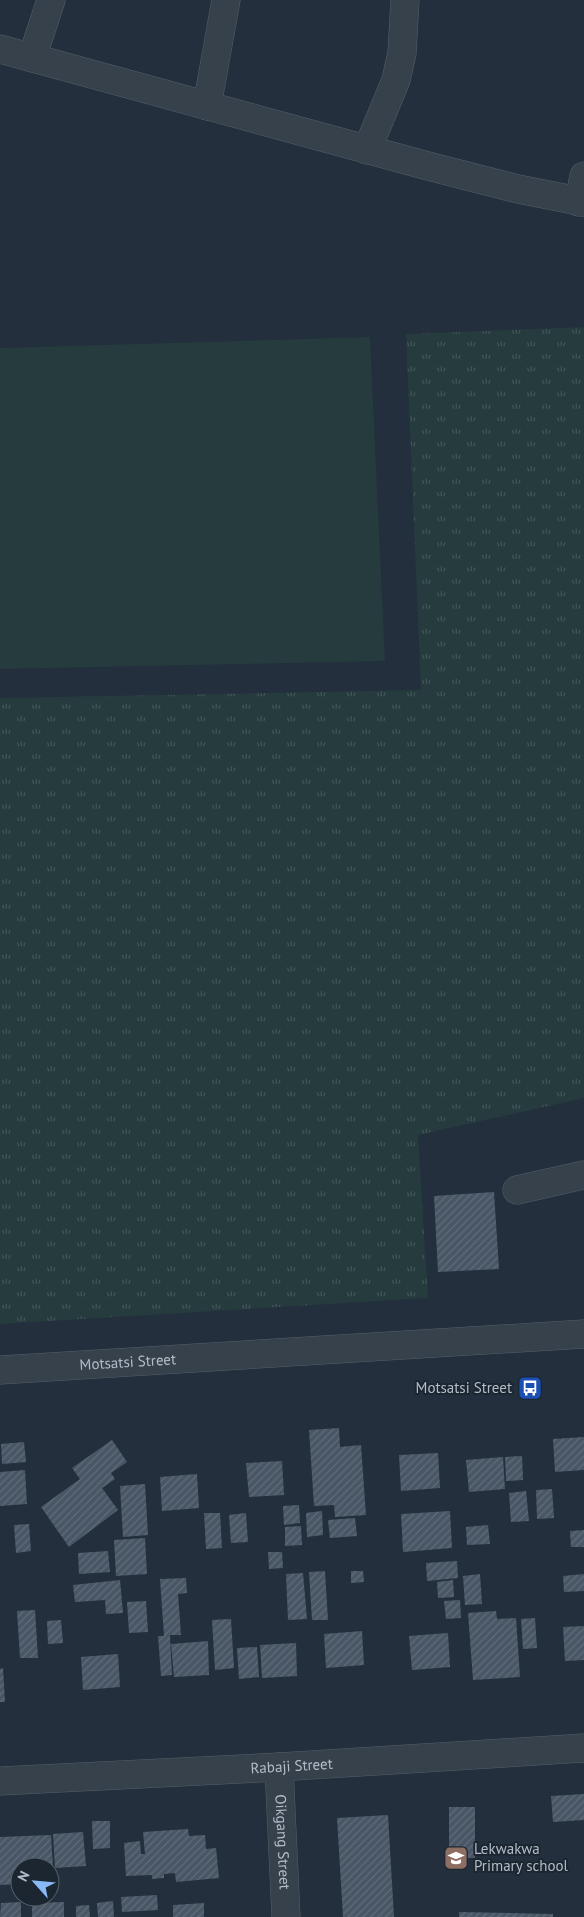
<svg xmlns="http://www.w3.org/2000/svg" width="584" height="1917" viewBox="0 0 584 1917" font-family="'PT Sans',sans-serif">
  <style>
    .grass { fill: url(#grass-tufts) }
    .park { fill: #253b3d }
    .building { fill: url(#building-hatch) }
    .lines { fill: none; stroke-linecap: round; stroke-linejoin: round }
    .minor-casing { stroke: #555f6a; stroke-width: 29 }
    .minor { stroke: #37414c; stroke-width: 28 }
    .labels { text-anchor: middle; stroke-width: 4; stroke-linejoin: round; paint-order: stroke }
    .street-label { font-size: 15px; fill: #b3bcc8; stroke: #1c2631 }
    .poi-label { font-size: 15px; fill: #b3bcc8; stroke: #1c2631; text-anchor: end }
  </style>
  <defs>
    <pattern id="grass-tufts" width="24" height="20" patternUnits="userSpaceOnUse" patternTransform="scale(1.25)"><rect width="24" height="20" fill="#253b3d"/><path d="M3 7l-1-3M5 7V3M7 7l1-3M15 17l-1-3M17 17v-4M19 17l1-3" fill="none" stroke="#425558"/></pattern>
    <pattern id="building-hatch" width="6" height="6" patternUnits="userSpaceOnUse" patternTransform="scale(1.25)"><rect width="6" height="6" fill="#495665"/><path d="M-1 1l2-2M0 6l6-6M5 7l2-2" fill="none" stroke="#616c7a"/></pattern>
  </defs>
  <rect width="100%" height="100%" fill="#232f3c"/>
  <path class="grass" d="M 584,327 L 584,1098 L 418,1135 L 428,1298 L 0,1324 L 0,698 L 421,690 L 406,334 Z"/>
  <path class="park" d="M 370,337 L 385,661 L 0,669 L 0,348 Z"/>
  <path class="building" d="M 494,1192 L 499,1269 L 438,1272 L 434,1196 Z
    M 339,1428 L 340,1447 L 361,1445 L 366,1515 L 335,1517 L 334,1505 L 314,1506 L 309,1430 Z
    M 584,1437 L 584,1470 L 555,1472 L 553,1439 Z
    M 112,1440 L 127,1462 L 111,1473 L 115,1479 L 102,1488 L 118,1510 L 69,1547 L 41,1507 L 80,1479 L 72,1468 Z
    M 24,1442 L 26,1462 L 2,1464 L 1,1444 Z
    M 438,1453 L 440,1488 L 401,1491 L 399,1455 Z
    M 522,1456 L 523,1480 L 506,1481 L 505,1457 Z
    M 503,1457 L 505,1489 L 469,1492 L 466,1460 Z
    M 282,1461 L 284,1495 L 249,1497 L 246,1463 Z
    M 25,1470 L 27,1504 L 0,1506 L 0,1472 Z
    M 197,1474 L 199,1508 L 162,1511 L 160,1477 Z
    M 145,1484 L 148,1535 L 123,1537 L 120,1486 Z
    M 552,1489 L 554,1518 L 537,1519 L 536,1490 Z
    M 526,1491 L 529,1521 L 511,1522 L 509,1493 Z
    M 299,1505 L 300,1523 L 284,1525 L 283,1506 Z
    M 322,1511 L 323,1535 L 307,1537 L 306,1513 Z
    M 450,1511 L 452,1548 L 403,1552 L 401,1514 Z
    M 204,1513 L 220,1513 L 222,1548 L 206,1549 Z
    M 246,1513 L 248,1542 L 231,1543 L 229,1515 Z
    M 355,1518 L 357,1536 L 330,1538 L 328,1520 Z
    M 29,1524 L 31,1551 L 16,1553 L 14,1525 Z
    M 488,1525 L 490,1544 L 467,1545 L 466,1527 Z
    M 301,1526 L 302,1545 L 285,1546 L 285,1527 Z
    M 584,1530 L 584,1547 L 571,1547 L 570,1531 Z
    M 145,1538 L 147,1574 L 116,1576 L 114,1540 Z
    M 108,1551 L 110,1572 L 79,1574 L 78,1553 Z
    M 268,1552 L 282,1552 L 283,1568 L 269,1569 Z
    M 457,1561 L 458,1578 L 427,1581 L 426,1563 Z
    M 325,1571 L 328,1620 L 312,1620 L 309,1572 Z
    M 351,1571 L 363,1571 L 364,1582 L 351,1583 Z
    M 303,1573 L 307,1619 L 288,1620 L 286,1574 Z
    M 480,1574 L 482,1604 L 465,1605 L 463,1576 Z
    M 584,1574 L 584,1591 L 564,1592 L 563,1576 Z
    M 186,1578 L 187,1593 L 178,1594 L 181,1635 L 170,1635 L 172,1675 L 161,1676 L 158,1636 L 164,1636 L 160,1579 Z
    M 120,1580 L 123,1613 L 106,1614 L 105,1600 L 75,1602 L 73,1585 Z
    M 453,1580 L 454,1597 L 438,1598 L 437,1582 Z
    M 460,1600 L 461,1618 L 446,1619 L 444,1601 Z
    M 146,1601 L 148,1632 L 129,1633 L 127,1602 Z
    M 35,1610 L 38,1658 L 20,1658 L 17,1611 Z
    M 496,1611 L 497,1619 L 516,1618 L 520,1677 L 473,1680 L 468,1613 Z
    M 535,1618 L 537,1648 L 523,1649 L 521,1619 Z
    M 231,1619 L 234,1668 L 215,1670 L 212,1620 Z
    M 61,1620 L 63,1643 L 48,1644 L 47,1621 Z
    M 584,1626 L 584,1660 L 565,1661 L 563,1627 Z
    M 362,1631 L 364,1665 L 326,1668 L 324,1634 Z
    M 448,1633 L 450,1667 L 412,1670 L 409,1636 Z
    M 208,1641 L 209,1675 L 174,1677 L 171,1644 Z
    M 296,1643 L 297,1676 L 262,1678 L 260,1645 Z
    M 257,1647 L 259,1677 L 239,1679 L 237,1648 Z
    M 118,1654 L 120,1687 L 83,1690 L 81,1657 Z
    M 3,1668 L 5,1702 L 0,1702 L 0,1669 Z
    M 584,1794 L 584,1820 L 553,1822 L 551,1796 Z
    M 449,1807 L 475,1807 L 475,1858 L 449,1858 Z
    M 388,1815 L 394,1917 L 343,1917 L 337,1818 Z
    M 92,1821 L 110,1821 L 110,1848 L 93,1849 Z
    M 188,1829 L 189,1836 L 205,1835 L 206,1849 L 216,1848 L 219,1878 L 176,1882 L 175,1873 L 164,1874 L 164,1878 L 152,1879 L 152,1875 L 126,1876 L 124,1843 L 140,1841 L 141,1854 L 145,1854 L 143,1832 Z
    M 83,1832 L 86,1866 L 55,1868 L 53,1834 Z
    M 51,1835 L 54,1883 L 50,1883 L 50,1867 L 20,1867 L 20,1884 L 0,1885 L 0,1837 Z
    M 157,1895 L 158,1910 L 122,1912 L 121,1897 Z
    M 113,1901 L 114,1917 L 98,1917 L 97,1903 Z
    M 21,1902 L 21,1917 L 0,1917 L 1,1903 Z
    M 64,1902 L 64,1917 L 32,1917 L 32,1903 Z
    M 204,1903 L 204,1917 L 173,1917 L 173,1905 Z
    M 89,1905 L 90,1917 L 76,1917 L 76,1906 Z
    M 459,1912 L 553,1914 L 553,1917 L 459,1917 Z"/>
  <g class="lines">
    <g class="minor-casing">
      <g id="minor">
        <path d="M 0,49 L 428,166 L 518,189 L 584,202"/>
        <path d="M 32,58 L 51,0"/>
        <path d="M 207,106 L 226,0"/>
        <path d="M 367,150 L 396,80 L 402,53 L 405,0"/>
        <path d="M 579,202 L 584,176"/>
        <path d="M 517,1190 L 584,1175"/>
        <path id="s1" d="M 0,1370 L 584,1334"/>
        <path id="s2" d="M 279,1767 L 286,1917"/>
        <path id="s3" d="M 0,1781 L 279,1767 L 584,1748"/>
      </g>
    </g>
    <use href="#minor" class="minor"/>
  </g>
  <defs>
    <g id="bus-square" transform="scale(1.25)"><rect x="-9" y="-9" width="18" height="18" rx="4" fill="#1a4fb4" stroke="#1c2631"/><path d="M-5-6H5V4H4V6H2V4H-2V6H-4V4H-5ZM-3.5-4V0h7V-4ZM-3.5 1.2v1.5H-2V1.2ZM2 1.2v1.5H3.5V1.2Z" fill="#fff"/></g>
    <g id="school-square" transform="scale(1.25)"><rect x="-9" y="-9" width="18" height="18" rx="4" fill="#8d6e63" stroke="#1c2631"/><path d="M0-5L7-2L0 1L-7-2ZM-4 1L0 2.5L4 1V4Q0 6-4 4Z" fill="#fff"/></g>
  </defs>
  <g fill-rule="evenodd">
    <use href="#bus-square" x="530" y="1388"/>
    <use href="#school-square" x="456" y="1858"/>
  </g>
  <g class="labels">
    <g class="street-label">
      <text dy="5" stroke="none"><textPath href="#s1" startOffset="128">Motsatsi Street</textPath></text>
      <text dy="5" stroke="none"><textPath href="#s3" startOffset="292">Rabaji Street</textPath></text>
      <text dy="5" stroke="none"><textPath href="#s2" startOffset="75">Oikgang Street</textPath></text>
    </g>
    <g class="poi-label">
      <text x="512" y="1393">Motsatsi Street</text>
      <text x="474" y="1854" text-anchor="start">Lekwakwa<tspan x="474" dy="17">Primary school</tspan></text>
    </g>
  </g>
  <g transform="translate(35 1882) rotate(297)"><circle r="24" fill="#1c2631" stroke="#58626d"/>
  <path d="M0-4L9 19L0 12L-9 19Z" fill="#89b8f7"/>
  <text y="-8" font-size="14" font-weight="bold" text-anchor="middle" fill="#b3bcc8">N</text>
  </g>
</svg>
